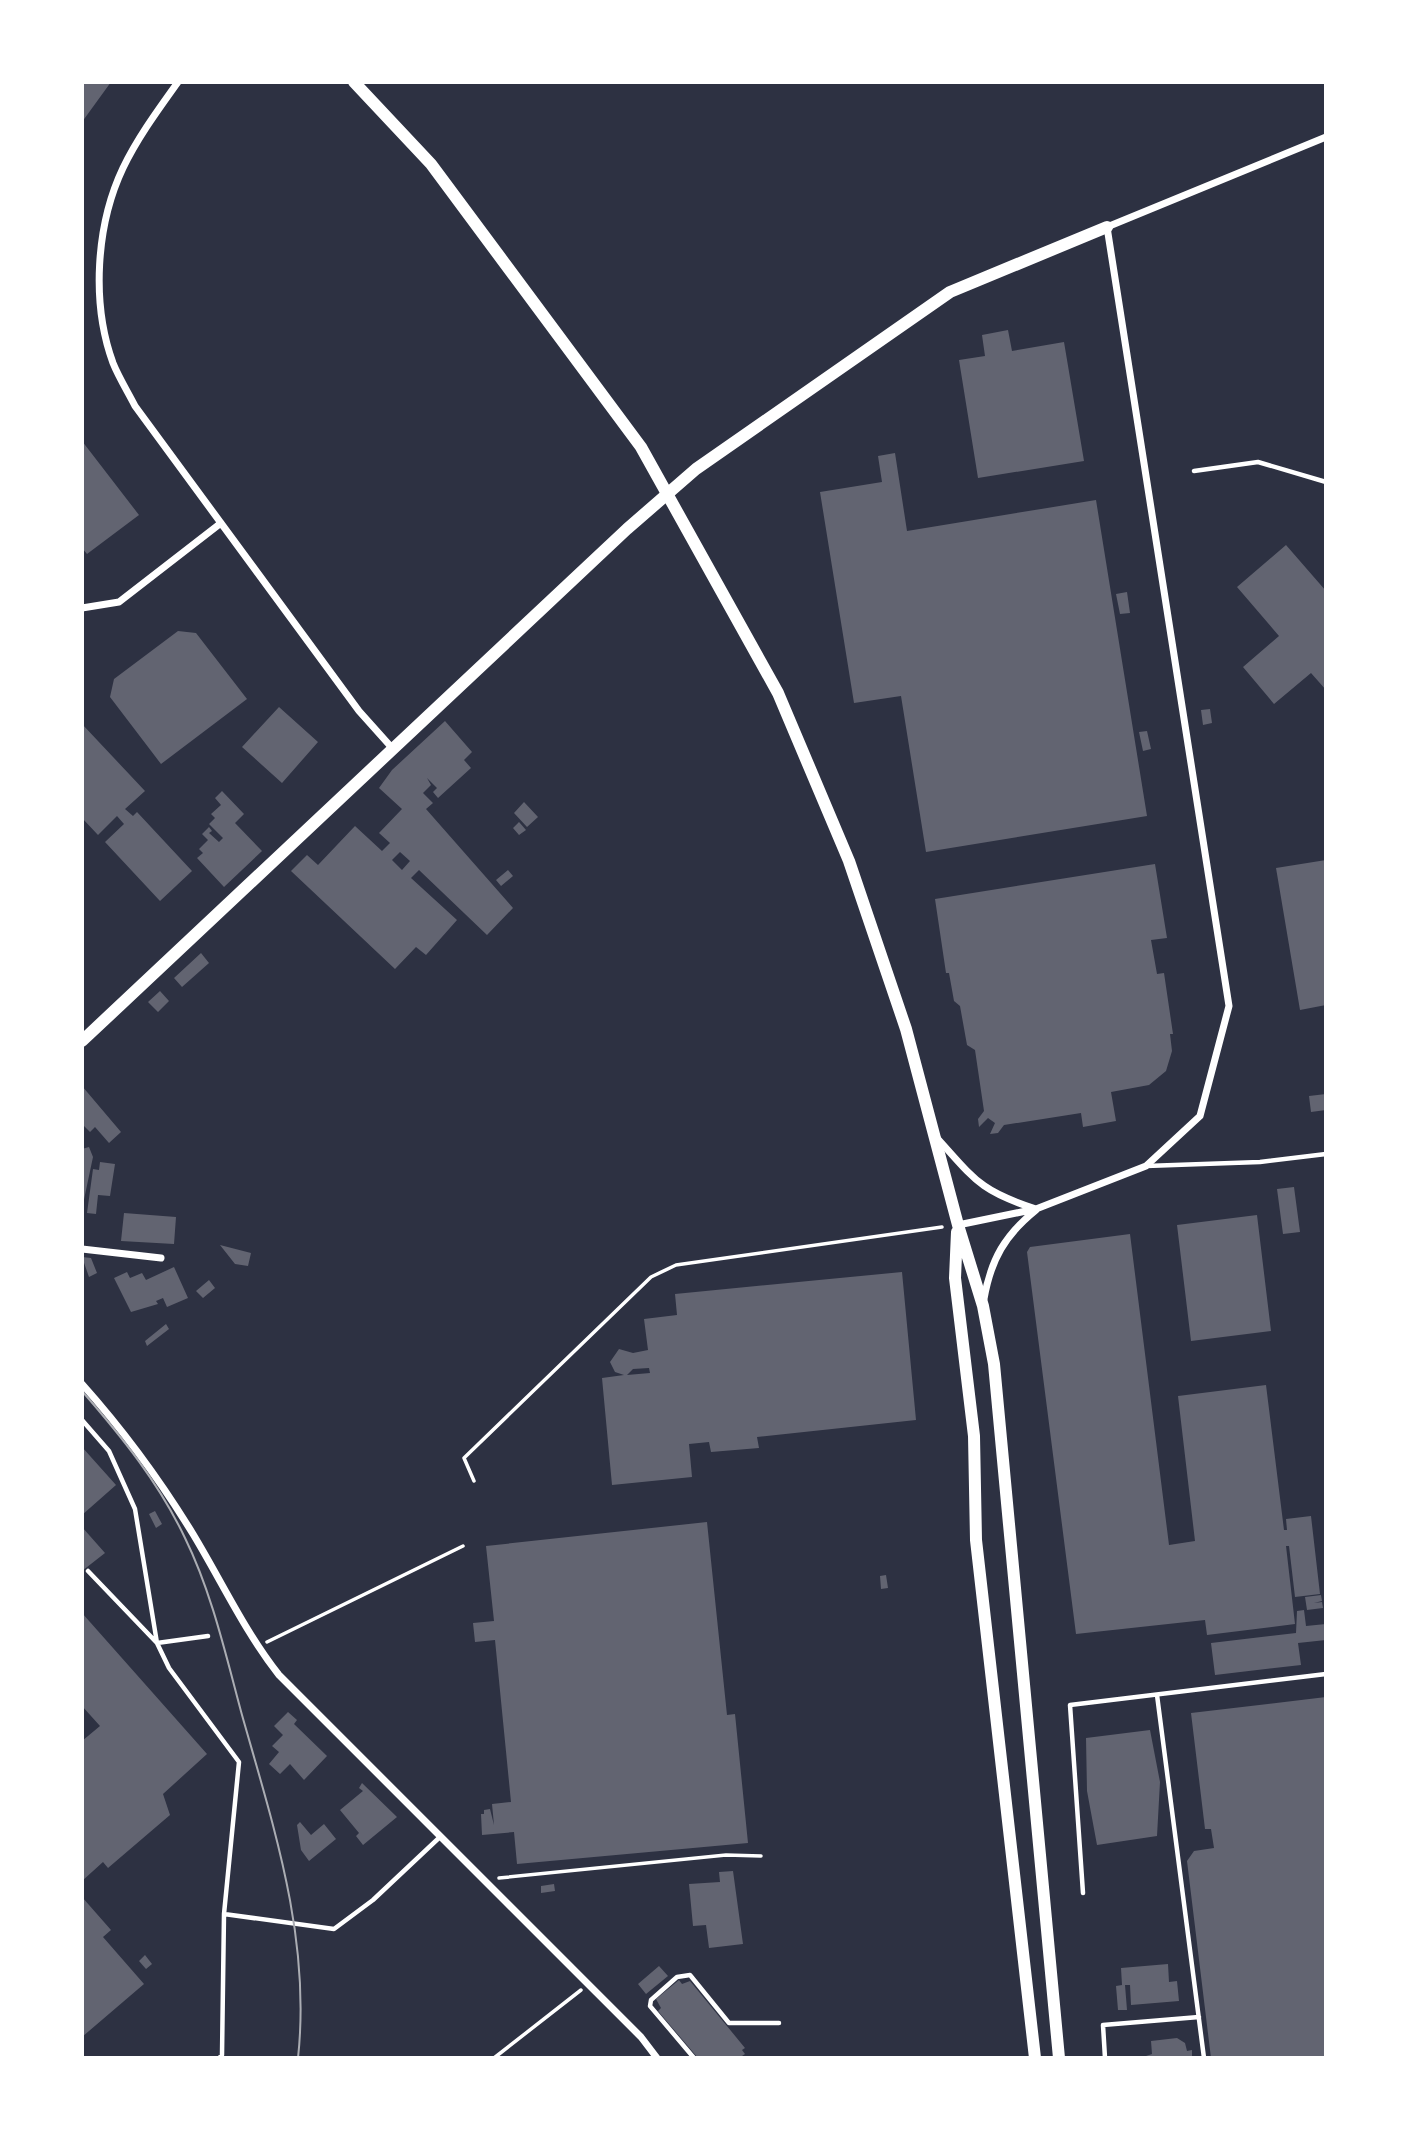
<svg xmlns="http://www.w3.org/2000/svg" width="1408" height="2140" viewBox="0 0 1408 2140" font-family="Commissioner,sans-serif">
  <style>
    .building { fill: #626471; fill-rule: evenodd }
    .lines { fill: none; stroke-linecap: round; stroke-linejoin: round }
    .path { stroke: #fff; stroke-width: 3.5 }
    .service { stroke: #fff; stroke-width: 4.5 }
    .minor { stroke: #fff; stroke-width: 7 }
    .secondary { stroke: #fff; stroke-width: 12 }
    .primary { stroke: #fff; stroke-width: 12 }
    .tram { stroke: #abadb3; stroke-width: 2 }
  </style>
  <rect width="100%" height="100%" fill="#2d3142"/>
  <path class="building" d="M 82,82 L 111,82 L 82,122 Z
    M 1008,330 L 1012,351 L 1064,342 L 1084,461 L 978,478 L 959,360 L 985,356 L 982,335 Z
    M 82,441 L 139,515 L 87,554 L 82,548 Z
    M 895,453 L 907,531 L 1096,500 L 1147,816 L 926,852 L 901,696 L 854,703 L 820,492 L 882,482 L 878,456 Z
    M 1286,545 L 1326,591 L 1326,690 L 1311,673 L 1274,704 L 1243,667 L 1279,636 L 1237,587 Z
    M 1127,592 L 1130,613 L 1120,614 L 1116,594 Z
    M 178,631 L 196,633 L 247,699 L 161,764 L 110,697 L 114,679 Z
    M 279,707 L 318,742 L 282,783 L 242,747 Z
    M 1210,709 L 1212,723 L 1203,725 L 1201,710 Z
    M 445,721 L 472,752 L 464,760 L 471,768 L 438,798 L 433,792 L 437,788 L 427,778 L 431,785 L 423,793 L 433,803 L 426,809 L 513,908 L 487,935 L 419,870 L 411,878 L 457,920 L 426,955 L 416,947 L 395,969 L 291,871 L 307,855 L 318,865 L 355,826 L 382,851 L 390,843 L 379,833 L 402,809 L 379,788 L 392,770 ZM 400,852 L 410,861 L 402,870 L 392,860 Z
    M 82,724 L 145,791 L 125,809 L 133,816 L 137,812 L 192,871 L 160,901 L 105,842 L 124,824 L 117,816 L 98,835 L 82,818 Z
    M 1147,731 L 1151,749 L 1143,751 L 1139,732 Z
    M 222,791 L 244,814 L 235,823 L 262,851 L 224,887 L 197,858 L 203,853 L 199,849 L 208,840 L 202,834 L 209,827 L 212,831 L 209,833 L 219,842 L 223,838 L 209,824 L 215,818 L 211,814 L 221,805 L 215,798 Z
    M 524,802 L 538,817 L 527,827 L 514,813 Z
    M 519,822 L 526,830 L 519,835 L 513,828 Z
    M 1326,860 L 1326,1005 L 1300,1010 L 1276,868 Z
    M 1155,864 L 1167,938 L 1151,940 L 1157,974 L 1164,973 L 1173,1034 L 1170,1034 L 1172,1051 L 1166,1071 L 1149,1085 L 1111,1092 L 1116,1121 L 1083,1127 L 1081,1113 L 1004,1125 L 998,1133 L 990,1134 L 995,1123 L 988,1118 L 979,1127 L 978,1119 L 984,1111 L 975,1050 L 967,1045 L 960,1006 L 954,1001 L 949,973 L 946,973 L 935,899 Z
    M 508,870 L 513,876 L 501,886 L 496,880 Z
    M 201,953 L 209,963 L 182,987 L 174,978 Z
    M 160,991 L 169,1001 L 158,1012 L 148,1002 Z
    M 82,1086 L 121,1132 L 109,1143 L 95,1127 L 90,1132 L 82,1124 Z
    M 1326,1094 L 1326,1110 L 1311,1112 L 1309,1096 Z
    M 89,1147 L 93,1157 L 82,1209 L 82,1149 Z
    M 100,1162 L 115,1164 L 110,1196 L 98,1195 L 96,1214 L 87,1213 L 93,1169 L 99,1170 Z
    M 1294,1187 L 1300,1232 L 1283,1234 L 1277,1189 Z
    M 124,1213 L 176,1217 L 174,1244 L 121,1241 Z
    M 1257,1215 L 1271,1331 L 1191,1341 L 1177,1225 Z
    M 1130,1234 L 1169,1545 L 1195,1541 L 1178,1396 L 1266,1385 L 1284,1530 L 1287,1530 L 1286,1519 L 1311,1516 L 1320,1594 L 1295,1597 L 1289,1546 L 1286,1546 L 1295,1624 L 1207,1635 L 1205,1620 L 1076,1634 L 1027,1252 L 1030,1247 Z
    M 220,1245 L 251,1253 L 248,1266 L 235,1264 Z
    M 82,1257 L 91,1258 L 97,1273 L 89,1277 Z
    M 174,1267 L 188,1298 L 167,1307 L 163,1298 L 156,1301 L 158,1304 L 131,1312 L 114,1278 L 127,1272 L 130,1278 L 142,1273 L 146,1280 Z
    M 902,1272 L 916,1420 L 757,1437 L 759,1448 L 711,1452 L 709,1442 L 689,1444 L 692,1477 L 612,1485 L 602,1378 L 624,1375 L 615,1372 L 610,1362 L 619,1349 L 633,1353 L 648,1350 L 644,1319 L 677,1315 L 675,1294 ZM 649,1368 L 650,1373 L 627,1375 L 633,1369 Z
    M 209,1280 L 215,1288 L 203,1298 L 196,1291 Z
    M 166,1324 L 169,1329 L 147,1346 L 145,1341 Z
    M 82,1447 L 116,1485 L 82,1515 Z
    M 155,1511 L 162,1524 L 156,1528 L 149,1514 Z
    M 707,1522 L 727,1715 L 735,1714 L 748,1843 L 517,1864 L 514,1832 L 482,1835 L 481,1814 L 484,1814 L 484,1810 L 490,1809 L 494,1825 L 492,1804 L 511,1802 L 495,1640 L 475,1642 L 473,1623 L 494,1621 L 486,1546 Z
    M 82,1527 L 105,1553 L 82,1571 Z
    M 886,1575 L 888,1588 L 881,1589 L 880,1576 Z
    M 1321,1595 L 1322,1601 L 1314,1603 L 1322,1602 L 1323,1608 L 1307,1610 L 1305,1597 Z
    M 1304,1610 L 1306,1626 L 1326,1624 L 1326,1640 L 1298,1643 L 1301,1665 L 1215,1675 L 1211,1643 L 1296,1633 L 1297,1611 Z
    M 82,1613 L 207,1754 L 163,1794 L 170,1815 L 108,1868 L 103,1862 L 82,1881 L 82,1741 L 100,1726 L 82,1706 Z
    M 1326,1697 L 1326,2058 L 1211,2058 L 1187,1861 L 1194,1851 L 1214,1848 L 1211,1829 L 1205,1829 L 1191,1713 Z
    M 288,1712 L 297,1720 L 294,1724 L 327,1756 L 304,1780 L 290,1764 L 280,1774 L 269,1764 L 279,1752 L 272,1746 L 283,1735 L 274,1726 Z
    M 1150,1730 L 1160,1782 L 1157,1836 L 1097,1845 L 1087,1791 L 1086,1738 Z
    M 362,1783 L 397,1817 L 363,1845 L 356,1836 L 359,1833 L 340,1810 L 363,1791 L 359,1788 Z
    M 300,1822 L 311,1835 L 324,1824 L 336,1839 L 309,1861 L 301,1850 L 297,1825 Z
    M 733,1871 L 743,1944 L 709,1948 L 706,1925 L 693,1926 L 689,1884 L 720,1882 L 719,1872 Z
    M 554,1884 L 555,1891 L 541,1893 L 541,1886 Z
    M 82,1897 L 111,1930 L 103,1937 L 144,1984 L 82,2037 Z
    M 145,1955 L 152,1964 L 146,1969 L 139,1961 Z
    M 1168,1964 L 1169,1982 L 1177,1981 L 1179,2001 L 1131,2005 L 1130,1985 L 1125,1985 L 1127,2010 L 1118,2010 L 1116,1986 L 1122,1985 L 1121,1968 Z
    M 659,1966 L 668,1976 L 646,1994 L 638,1984 Z
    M 679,1980 L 682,1984 L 690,1981 L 745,2048 L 742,2050 L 745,2054 L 739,2058 L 698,2058 L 658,2011 L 661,2008 L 656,1999 Z
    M 1177,2038 L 1185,2043 L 1187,2051 L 1192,2050 L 1192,2058 L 1140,2058 L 1152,2054 L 1151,2041 Z"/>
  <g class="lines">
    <path class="path" d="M 474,1481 L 464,1458 L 651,1277 L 676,1265 L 942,1227
      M 267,1642 L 463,1546
      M 499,1878 L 726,1855 L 761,1856
      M 494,2058 L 581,1990"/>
    <path class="service" d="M 1194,471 L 1258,462 L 1326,482
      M 1146,1166 L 1260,1162 L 1326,1154
      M 82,1420 L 109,1451 L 135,1509 L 157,1643 L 208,1636
      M 88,1571 L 157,1643 L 169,1668 L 239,1762 L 224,1914
      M 1157,1695 L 1204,2058
      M 1083,1893 L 1070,1705 L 1326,1674
      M 219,2058 L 222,2055 L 224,1914 L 334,1929 L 373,1900 L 441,1836
      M 694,2058 L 650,2006 L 651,2000 L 677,1977 L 690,1975 L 729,2023 L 779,2023
      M 1105,2058 L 1103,2025 L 1199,2017"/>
    <path class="minor" d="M 178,82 C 158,110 138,137 123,168 C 96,225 91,303 113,363 C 119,378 128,392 135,406 L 359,711 L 393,749
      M 82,608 L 119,602 L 221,523
      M 937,1138 C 975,1180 980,1191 1036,1209
      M 958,1225 L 1036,1209 L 1146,1166 L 1200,1116 L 1229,1006 L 1107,227 L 1326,137
      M 82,1249 L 161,1258
      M 984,1299 C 991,1259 1005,1235 1036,1210
      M 82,1384 C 124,1431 160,1480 193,1534 C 222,1582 245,1632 279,1675 L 641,2037 L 657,2058"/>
    <path class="secondary" d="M 82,1041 L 627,529 L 696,469 L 950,292 L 1107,227"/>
    <path class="primary" d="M 354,82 L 431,164 L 641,447 L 778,693 L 849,861 L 906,1029 L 958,1225 L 983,1306 L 994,1364 L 1059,2058
      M 957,1232 L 955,1278 L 974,1436 L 976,1540 L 1035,2058"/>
    <path class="tram" d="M 82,1391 C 122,1437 159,1483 185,1538 C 212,1593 226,1656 242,1715 C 274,1828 311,1939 298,2058"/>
  </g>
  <rect width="1408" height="2140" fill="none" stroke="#ffffff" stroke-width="168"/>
</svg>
